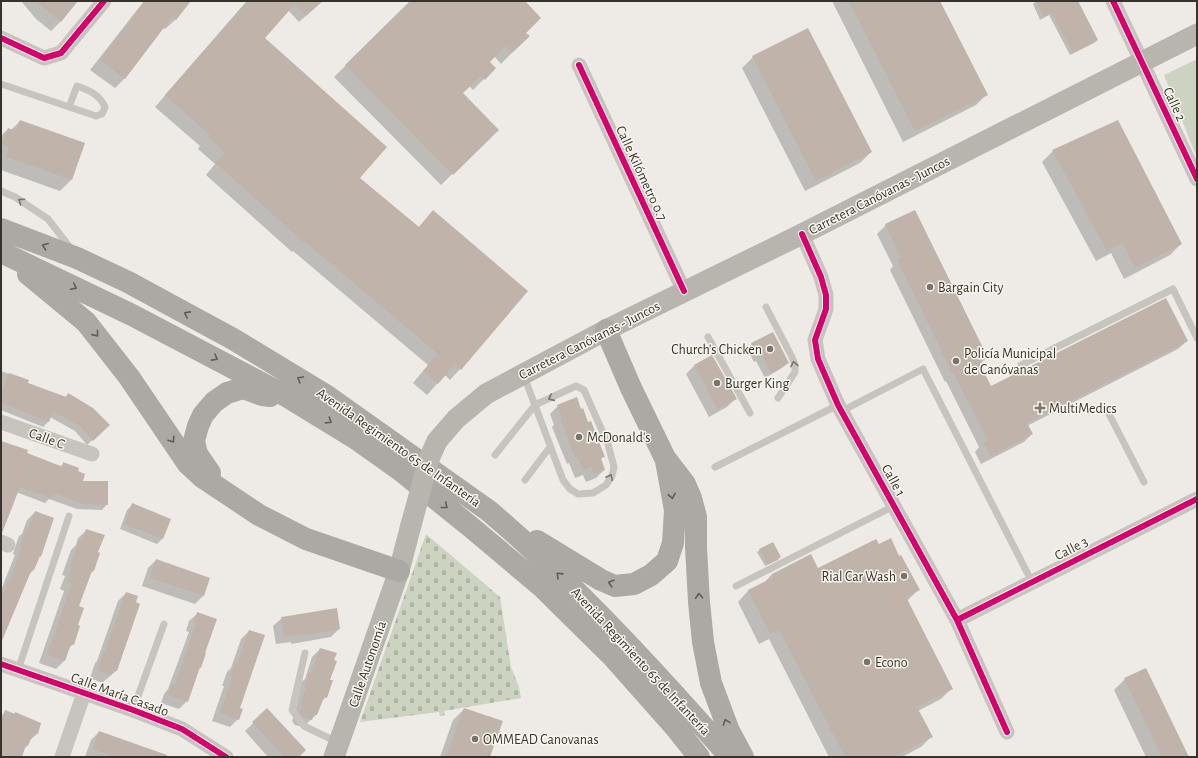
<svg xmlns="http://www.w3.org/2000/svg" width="1198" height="758" viewBox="0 0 1198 758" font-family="'Alegreya Sans',sans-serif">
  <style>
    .cemetery { fill: url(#cemetery-stones) }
    .garden { fill: #ccd3c1 }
    .shadow { fill: #0003 }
    .building { fill: #bfb3aa }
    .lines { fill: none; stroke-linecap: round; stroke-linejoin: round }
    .service { stroke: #c7c4be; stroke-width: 7 }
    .minor { stroke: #c7c4be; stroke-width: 15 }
    .secondary { stroke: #b8b4ae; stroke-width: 21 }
    .primary { stroke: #aca8a3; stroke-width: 22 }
    .secondary-bridge { stroke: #b8b4ae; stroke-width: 21 }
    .cycleway-casing { stroke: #f9f6ee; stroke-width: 8 }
    .cycleway { stroke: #d6006c; stroke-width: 6 }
    .oneway { stroke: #78746e }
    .oneway2 { stroke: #615b56 }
    .poi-dot { fill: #78736d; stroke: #f9f6ee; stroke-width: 1.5 }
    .labels { text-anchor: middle; stroke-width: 3; stroke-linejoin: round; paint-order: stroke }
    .street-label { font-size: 14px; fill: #38322c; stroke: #f9f6ee }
    .poi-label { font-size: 14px; fill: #38322c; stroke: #f9f6ee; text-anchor: start }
  </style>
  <defs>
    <pattern id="cemetery-stones" width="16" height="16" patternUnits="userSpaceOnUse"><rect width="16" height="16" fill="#ccd3c1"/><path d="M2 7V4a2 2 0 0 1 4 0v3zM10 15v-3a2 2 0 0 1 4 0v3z" fill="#b0b6a6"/></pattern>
  </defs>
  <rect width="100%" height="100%" fill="#eeebe6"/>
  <path class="cemetery" d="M 426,534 L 500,597 L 511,667 L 519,687 L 521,698 L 444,711 L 445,715 L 440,716 L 439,712 L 360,722 Z"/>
  <path class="garden" d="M 1197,59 L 1197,158 L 1164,75 Z"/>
  <path class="shadow" d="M 21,1 L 77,1 L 61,21 L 51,31 L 36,19 Z
    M 144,1 L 189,1 L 175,20 L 165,29 L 163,28 L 124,79 L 115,88 L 90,70 Z
    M 247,1 L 322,1 L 299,22 L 288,10 L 263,38 L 359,178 L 418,228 L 433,212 L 460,369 L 450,380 L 445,375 L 427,395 L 413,383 L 428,365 L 293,251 L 292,252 L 206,175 L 215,164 L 198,149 L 200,146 L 155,107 Z
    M 411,1 L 523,1 L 525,33 L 528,36 L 501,64 L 494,56 L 489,62 L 495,68 L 473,90 L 469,86 L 462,93 L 497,130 L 441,185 L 334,77 Z
    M 832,1 L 939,1 L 987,94 L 976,105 L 903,142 Z
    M 1036,1 L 1077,1 L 1097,40 L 1094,43 L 1070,55 L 1049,15 L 1040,20 L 1033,4 Z
    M 753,57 L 871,152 L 860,163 L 805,191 L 742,68 Z
    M 20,121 L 71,180 L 60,191 L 1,170 L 1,136 L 8,129 L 11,130 Z
    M 1053,151 L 1181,244 L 1170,255 L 1124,279 L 1111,253 L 1096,261 L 1042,162 Z
    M 915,211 L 987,357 L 979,365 L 991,387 L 1187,341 L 1178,349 L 1027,426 L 1032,434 L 1024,442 L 981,464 L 975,452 L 979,447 L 946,381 L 945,382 L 890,270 L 893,266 L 877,234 L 886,225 Z
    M 752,344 L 788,363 L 782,368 L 765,378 L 756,361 L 754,362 L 747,349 Z
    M 712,357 L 735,399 L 727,407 L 709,417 L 686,374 L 694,366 Z
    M 1,371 L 28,381 L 27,383 L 65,397 L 68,395 L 103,430 L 87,445 L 75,431 L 50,417 L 49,421 L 43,427 L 1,410 Z
    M 558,406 L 581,410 L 588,423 L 603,456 L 600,460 L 604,470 L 596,478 L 586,482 L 583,475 L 575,478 L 569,463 L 567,464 L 552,427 L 554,425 L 550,414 Z
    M 1,442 L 26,453 L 60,467 L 64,463 L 77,472 L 81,482 L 107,504 L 102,510 L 77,509 L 49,499 L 45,503 L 16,492 L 1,529 Z
    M 133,504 L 163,538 L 157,544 L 120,529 L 127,510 Z
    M 35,512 L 34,570 L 28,575 L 1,640 L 1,590 L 15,555 L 13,554 L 19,536 L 22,534 L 27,520 Z
    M 87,530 L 97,553 L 93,571 L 89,575 L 78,606 L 73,644 L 68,649 L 64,661 L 56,669 L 39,663 L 64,591 L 60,589 L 65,576 L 62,575 L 71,550 L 76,545 L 78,538 Z
    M 878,545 L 899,557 L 918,590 L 907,601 L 951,689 L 941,699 L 918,711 L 931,737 L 921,747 L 902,757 L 829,757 L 769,639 L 759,644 L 738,602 L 748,591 L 763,584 L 772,574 L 817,569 Z
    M 760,550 L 780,557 L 778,560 L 765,566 L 757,552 Z
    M 156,560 L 203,596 L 195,604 L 142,586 L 148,568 Z
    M 126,593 L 135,603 L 138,604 L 116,671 L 102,683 L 90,678 L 95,663 L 97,661 L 118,601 Z
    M 198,613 L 201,667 L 198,670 L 187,701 L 179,709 L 161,703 L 164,694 L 168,689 L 189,632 L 186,631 L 189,621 Z
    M 282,618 L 339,629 L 331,637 L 291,644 L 291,642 L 276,644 L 273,626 Z
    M 249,631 L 239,708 L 238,719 L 230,727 L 212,721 L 224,686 L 222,686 L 227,672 L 231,668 L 241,639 Z
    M 320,649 L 329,680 L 326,697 L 321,702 L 317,714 L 303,727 L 295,725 L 292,721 L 295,714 L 301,682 L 305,679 L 312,657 Z
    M 1145,669 L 1188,757 L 1146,757 L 1114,690 L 1125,679 Z
    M 464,709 L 489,757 L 440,757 L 453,720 Z
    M 267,710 L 298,757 L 268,757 L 245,731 Z
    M 6,711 L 14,714 L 15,713 L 37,734 L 29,741 L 28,745 L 24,749 L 21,757 L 1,757 L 1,716 Z
    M 99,732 L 149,757 L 85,757 L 91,740 Z"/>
  <path class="building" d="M 35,1 L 78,1 L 61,22 Z
    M 145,1 L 191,1 L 176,20 L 172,17 L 125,79 L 100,60 Z
    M 247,1 L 323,1 L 306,16 L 295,4 L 265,38 L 387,147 L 360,178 L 419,227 L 433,210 L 528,291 L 461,370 L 455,364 L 438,384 L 423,371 L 438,354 L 304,241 L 303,242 L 216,163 L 225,153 L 208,137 L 210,135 L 165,95 Z
    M 410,1 L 525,1 L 541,18 L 526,33 L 530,36 L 512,53 L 505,46 L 490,62 L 496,68 L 485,80 L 481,76 L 463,93 L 499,130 L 453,175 L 345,65 Z
    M 849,1 L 940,1 L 988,95 L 915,131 Z
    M 1036,1 L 1078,1 L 1098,40 L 1073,53 L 1052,13 L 1044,17 Z
    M 808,28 L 872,152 L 816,181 L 752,56 Z
    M 20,120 L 85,143 L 72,180 L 6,157 L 9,147 L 2,144 L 8,128 L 16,131 Z
    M 1118,120 L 1182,244 L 1135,268 L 1122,242 L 1107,251 L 1052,150 Z
    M 915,210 L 988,358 L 979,362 L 991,386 L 1166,298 L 1188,341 L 1027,423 L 1033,434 L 990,456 L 983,443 L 988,440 L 954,374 L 953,374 L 897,260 L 901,258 L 885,224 Z
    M 773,332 L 789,363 L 771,373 L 762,356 L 759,357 L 751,343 Z
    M 712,355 L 737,399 L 718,409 L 694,365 Z
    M 9,373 L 29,380 L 28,383 L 66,397 L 68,393 L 93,408 L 110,425 L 93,441 L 80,426 L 53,411 L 49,422 L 1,403 L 1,394 Z
    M 577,397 L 581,409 L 583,408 L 588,422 L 591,421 L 605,457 L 601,458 L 605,470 L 594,474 L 591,467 L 583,470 L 577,456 L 575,457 L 560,418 L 562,417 L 557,405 Z
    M 1,441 L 28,450 L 27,453 L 63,467 L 63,462 L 79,468 L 78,471 L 85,474 L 83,481 L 108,481 L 108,505 L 83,504 L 53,493 L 51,498 L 20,487 L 2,533 L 1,533 Z
    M 132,503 L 171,519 L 163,539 L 124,524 Z
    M 35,511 L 54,518 L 41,557 L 40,556 L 34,570 L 32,569 L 1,643 L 1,598 L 8,581 L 9,582 L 22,546 L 20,546 L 27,527 L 29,527 Z
    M 86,529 L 105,535 L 98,552 L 100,553 L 94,571 L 92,571 L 79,606 L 84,608 L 78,625 L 80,626 L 74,645 L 71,644 L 65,661 L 47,655 L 72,583 L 67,581 L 72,567 L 70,567 L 79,540 L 82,541 Z
    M 891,538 L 899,556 L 901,555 L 920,590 L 906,597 L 953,689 L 917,707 L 933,737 L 893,757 L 845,757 L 779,629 L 770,634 L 748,590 L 774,577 L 772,574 L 811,554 L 818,568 L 876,539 L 879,544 Z
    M 773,542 L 781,557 L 767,565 L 759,549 Z
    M 156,559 L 210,578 L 204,596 L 150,578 Z
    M 126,592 L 138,596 L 136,602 L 140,604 L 117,671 L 113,670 L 111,675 L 97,670 L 103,654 L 104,654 Z
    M 337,608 L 340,629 L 299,636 L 299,634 L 284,637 L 281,617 Z
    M 197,612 L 217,619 L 205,653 L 206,653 L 201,668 L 200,667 L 188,702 L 168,695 L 172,684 L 175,685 L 196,623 L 194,623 Z
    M 249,630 L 265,635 L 240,708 L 243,709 L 239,720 L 220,713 L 232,678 L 230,677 L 235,663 L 237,664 Z
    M 320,648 L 337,653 L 334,660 L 337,661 L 330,680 L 333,680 L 327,698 L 324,697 L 317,715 L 314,714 L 312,720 L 303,717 L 300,712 L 302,705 L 300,704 L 306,688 L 304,688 L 309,673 L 311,674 Z
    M 1146,668 L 1189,757 L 1162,757 L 1124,678 Z
    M 267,708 L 306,750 L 299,757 L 284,757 L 252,722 Z
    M 464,708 L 503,721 L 490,757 L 446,757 Z
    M 5,710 L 15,714 L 15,712 L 41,723 L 38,734 L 33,733 L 28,746 L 26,745 L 22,757 L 10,757 L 1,754 L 1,722 Z
    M 99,731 L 167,755 L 167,757 L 114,757 L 93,749 Z"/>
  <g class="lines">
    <path class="service" d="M 1,84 L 96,116 L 102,114 L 105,107 C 99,94 90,91 77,86 L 69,107
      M 1,191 L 15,197 L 48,219 L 72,250
      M 766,307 L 792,357 L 795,365 L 795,372 L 778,398
      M 708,337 L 750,413
      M 1021,365 L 1173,289 L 1197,338
      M 1107,410 L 1144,482
      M 842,411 L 923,369 L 1032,582
      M 495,455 L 535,405 L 576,386 L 584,390 L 608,444 L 614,467 L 612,476 L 606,485 L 593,493 L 578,494 L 570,489 L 563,480 L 524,376
      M 715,467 L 838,405
      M 525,480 L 550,447
      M 736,586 L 894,506
      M 305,653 L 292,710 L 304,726 L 337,742
      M 18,670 L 69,516
      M 133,710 L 164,624"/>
    <path class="minor" d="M 1113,1 L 1197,179
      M 1,38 L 44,58 L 61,53 L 104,1
      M 579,65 L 684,291
      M 802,234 L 821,277 L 826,295 L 826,309 L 815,340 L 818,359 L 838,405 L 957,620 L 1007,732
      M 1,422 L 92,454
      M 1,542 L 8,545
      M 957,620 L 1197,499
      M 1,664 L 133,710 L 182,729 L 226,757
      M 62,757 L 84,693"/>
    <path class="secondary" d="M 437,441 L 456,419 L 486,394 L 606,330 L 802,234 L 1197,34
      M 334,757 L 399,571 L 411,525"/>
    <path class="primary" d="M 1,229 L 77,258 L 128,282 L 233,339 L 327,396 L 489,511 C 555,567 615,629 673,693 C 692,714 711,735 730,757
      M 1,252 L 132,315 L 288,397 L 355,438 L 400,470 L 472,528 L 541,586 L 613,657 L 675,727 L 699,757
      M 28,274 L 86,322 L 129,377 L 188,464 L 202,477 L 259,515 L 306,539 L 399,571
      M 606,330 L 631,388 L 665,458 L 685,484 L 691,498 L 696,517 L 696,547 L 699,602 L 703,642 L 711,683 L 729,731 L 743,757
      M 210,473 L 197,454 L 194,441 L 198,426 L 203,415 L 214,402 L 227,393 L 243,388 L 262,395 L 270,396
      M 537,541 L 601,580 L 615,586 L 634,584 L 651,575 L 667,561 L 673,543 L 675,510 L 666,461"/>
    <path class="secondary-bridge" d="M 411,525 L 429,459 L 437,441"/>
    <g class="cycleway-casing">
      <path id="cycleway" d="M 1113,1 L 1197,179
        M 1,38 L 44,58 L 61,53 L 104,1
        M 579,65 L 684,291
        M 802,234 L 821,277 L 826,295 L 826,309 L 815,340 L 818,359 L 838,405 L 957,620 L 1007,732
        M 957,620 L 1197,499
        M 1,664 L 133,710 L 182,729 L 226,757"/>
    </g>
    <use href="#cycleway" class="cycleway"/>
  </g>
  <defs><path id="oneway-chevron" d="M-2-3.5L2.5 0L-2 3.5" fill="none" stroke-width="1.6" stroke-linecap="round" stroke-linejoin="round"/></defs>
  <g class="oneway">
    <use href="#oneway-chevron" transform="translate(21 201) rotate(-146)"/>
    <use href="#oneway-chevron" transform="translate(794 364) rotate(-100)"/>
    <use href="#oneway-chevron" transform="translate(551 398) rotate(156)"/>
    <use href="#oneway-chevron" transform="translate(610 477) rotate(-64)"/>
  </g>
  <g class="oneway2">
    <use href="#oneway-chevron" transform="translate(45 246) rotate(-159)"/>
    <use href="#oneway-chevron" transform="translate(74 287) rotate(26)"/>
    <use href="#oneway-chevron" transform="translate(187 314) rotate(-152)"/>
    <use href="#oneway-chevron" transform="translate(96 334) rotate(51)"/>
    <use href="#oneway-chevron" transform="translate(215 358) rotate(28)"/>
    <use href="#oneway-chevron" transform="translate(300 379) rotate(-149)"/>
    <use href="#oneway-chevron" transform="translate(329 421) rotate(32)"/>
    <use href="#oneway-chevron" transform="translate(172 440) rotate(56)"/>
    <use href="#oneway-chevron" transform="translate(672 496) rotate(79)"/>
    <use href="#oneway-chevron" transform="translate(445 506) rotate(39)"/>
    <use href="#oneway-chevron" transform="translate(559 575) rotate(-136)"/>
    <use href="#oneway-chevron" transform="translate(611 583) rotate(-163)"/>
    <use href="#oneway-chevron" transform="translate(699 596) rotate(-93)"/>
    <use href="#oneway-chevron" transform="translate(726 722) rotate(-111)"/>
  </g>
  <g class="poi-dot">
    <circle cx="930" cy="287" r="4"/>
    <circle cx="770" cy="349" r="4"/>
    <circle cx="956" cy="361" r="4"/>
    <circle cx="717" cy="383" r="4"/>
    <path d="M1038 402h4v4h4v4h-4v4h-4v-4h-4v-4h4z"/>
    <circle cx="579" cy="437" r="4"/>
    <circle cx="904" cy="576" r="4"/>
    <circle cx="867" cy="662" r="4"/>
    <circle cx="475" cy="739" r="4"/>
  </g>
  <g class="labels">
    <g class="street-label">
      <text transform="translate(1175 104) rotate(65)" y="5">Calle 2</text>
      <text transform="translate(642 173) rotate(65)" y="5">Calle Kilómetro 0.7</text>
      <text transform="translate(879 195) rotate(-27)" y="5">Carretera Canóvanas - Juncos</text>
      <text transform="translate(589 340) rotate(-27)" y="5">Carretera Canóvanas - Juncos</text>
      <text transform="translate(47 438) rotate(20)" y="5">Calle C</text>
      <text transform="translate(399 447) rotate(35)" y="5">Avenida Regimiento 65 de Infantería</text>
      <text transform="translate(894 480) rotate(61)" y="5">Calle 1</text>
      <text transform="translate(1071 548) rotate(-27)" y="5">Calle 3</text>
      <text transform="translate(641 661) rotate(47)" y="5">Avenida Regimiento 65 de Infantería</text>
      <text transform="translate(367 664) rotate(-71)" y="5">Calle Autonomía</text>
      <text transform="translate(120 694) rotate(20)" y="5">Calle María Casado</text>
    </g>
    <g class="poi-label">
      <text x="938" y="292">Bargain City</text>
      <text x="762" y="354" text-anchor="end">Church's Chicken</text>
      <text x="964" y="358">Policía Municipal<tspan x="964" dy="16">de Canóvanas</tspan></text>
      <text x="725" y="388">Burger King</text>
      <text x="1049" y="413">MultiMedics</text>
      <text x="587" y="442">McDonald's</text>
      <text x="896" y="581" text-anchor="end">Rial Car Wash</text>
      <text x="875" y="667">Econo</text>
      <text x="483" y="744">OMMEAD Canovanas</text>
    </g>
  </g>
  <rect width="1198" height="758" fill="none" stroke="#38322c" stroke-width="4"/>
</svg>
